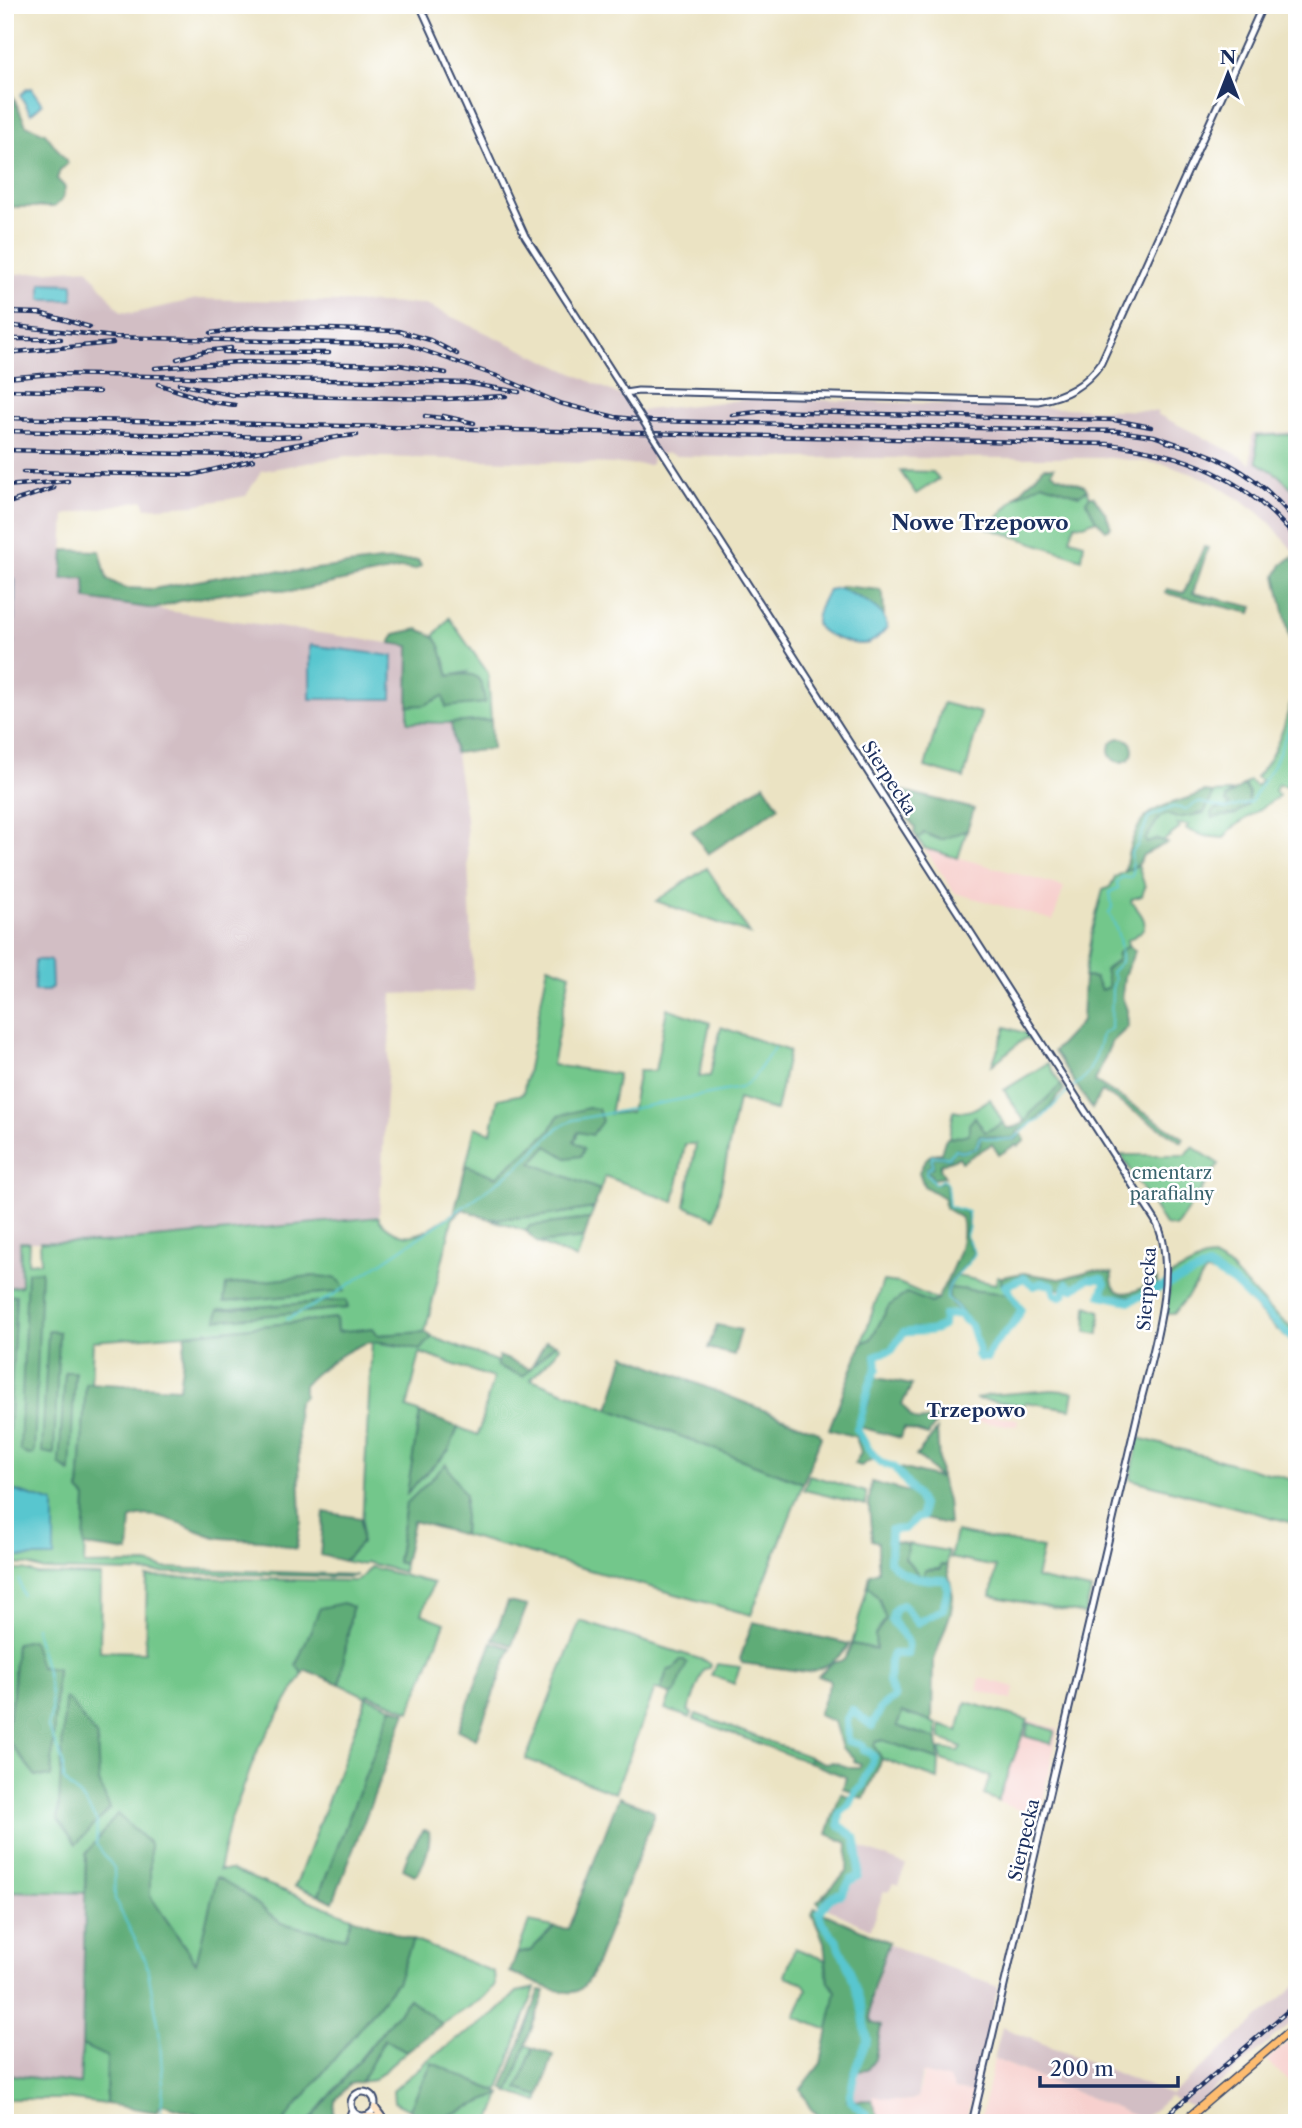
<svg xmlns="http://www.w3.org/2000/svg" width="1302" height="2128" viewBox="0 0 1302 2128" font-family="'Libre Caslon Text',serif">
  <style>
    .built { fill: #f7d0ce }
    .industrial { fill: #d2bec4 }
    .green { fill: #73c78b; stroke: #477b74; stroke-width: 2; fill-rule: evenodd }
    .forest { fill: #5eac77; stroke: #3c6e6a; stroke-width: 2 }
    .water { fill: #59c6cf; stroke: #3a7a96; stroke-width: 2 }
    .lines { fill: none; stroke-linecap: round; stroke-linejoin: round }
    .stream { stroke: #59c6cf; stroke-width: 2 }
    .river { stroke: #59c6cf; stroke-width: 8 }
    .tertiary-casing { stroke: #3a4a6d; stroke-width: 9 }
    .secondary-casing { stroke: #3a4a6d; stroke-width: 10 }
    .primary-casing { stroke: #3a4a6d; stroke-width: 10 }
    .tertiary { stroke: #fff; stroke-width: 5 }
    .secondary { stroke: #fee4c5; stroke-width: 6 }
    .primary { stroke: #fdbc6f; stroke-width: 7 }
    .rail-casing { stroke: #1b2f5e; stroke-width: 4.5 }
    .rail { stroke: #fff; stroke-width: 2; stroke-dasharray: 5; stroke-linecap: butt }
    .tertiary-bridge-casing { stroke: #3a4a6d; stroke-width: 9; stroke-linecap: butt }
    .tertiary-bridge { stroke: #fff; stroke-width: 5 }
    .labels { text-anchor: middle; stroke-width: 5; stroke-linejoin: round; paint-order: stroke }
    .street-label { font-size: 18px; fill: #1b2f5e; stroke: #fff }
    .park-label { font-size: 18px; fill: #3a646e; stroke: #fff }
    .neighbourhood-label { font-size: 19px; font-weight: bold; fill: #1b2f5e; stroke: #fff }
    .quarter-label { font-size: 21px; font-weight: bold; fill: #1b2f5e; stroke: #fff }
  </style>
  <rect width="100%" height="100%" fill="#fff"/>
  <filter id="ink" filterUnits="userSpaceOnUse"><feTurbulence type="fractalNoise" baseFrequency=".0143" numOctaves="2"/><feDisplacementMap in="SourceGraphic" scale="14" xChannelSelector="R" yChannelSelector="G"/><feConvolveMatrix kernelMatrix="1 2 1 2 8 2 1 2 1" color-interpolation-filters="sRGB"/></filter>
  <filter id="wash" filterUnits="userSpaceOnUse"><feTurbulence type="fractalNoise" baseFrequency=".00686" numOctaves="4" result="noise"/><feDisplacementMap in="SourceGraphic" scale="28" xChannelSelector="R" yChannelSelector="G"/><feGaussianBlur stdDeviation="1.57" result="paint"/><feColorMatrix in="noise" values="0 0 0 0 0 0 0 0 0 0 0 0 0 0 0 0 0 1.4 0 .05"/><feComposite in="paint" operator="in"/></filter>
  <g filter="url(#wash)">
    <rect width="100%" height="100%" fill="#ebe3c3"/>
    <path class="built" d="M 924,848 L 1064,887 L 1053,920 L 955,893 Z
      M 959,1412 L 1018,1419 L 1017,1426 L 955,1420 Z
      M 980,1678 L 1015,1687 L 1011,1700 L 977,1690 Z
      M 1028,1720 L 1058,1729 L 1039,1817 L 998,1802 Z
      M 1297,2035 L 1297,2089 L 1266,2060 Z
      M 994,2059 L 1143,2119 L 1138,2123 L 980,2123 Z
      M 921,2073 L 951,2080 L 955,2090 L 973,2093 L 966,2123 L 881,2121 L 872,2100 L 873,2095 L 904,2102 L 917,2098 L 923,2076 Z"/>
    <path class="industrial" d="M 87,268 L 121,312 L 134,313 L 197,299 L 424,304 L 624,397 L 635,414 L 645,410 L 760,398 L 1151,411 L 1158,412 L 1157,414 L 1240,456 L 1251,464 L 1252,434 L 1297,432 L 1297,556 L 1272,525 L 1257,511 L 1207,479 L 1164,464 L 1111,458 L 776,458 L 676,456 L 668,453 L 652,456 L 651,465 L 346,456 L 261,471 L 246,496 L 194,505 L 146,508 L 143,500 L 65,515 L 62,578 L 85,578 L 86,599 L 409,646 L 408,721 L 451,723 L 466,817 L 474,991 L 392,994 L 379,1217 L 100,1243 L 21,1242 L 21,1286 L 5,1288 L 5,275 Z
      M 857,1846 L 906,1865 L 898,1885 L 893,1883 L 889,1892 L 884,1891 L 870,1929 L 826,1908 L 834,1897 L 842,1896 L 852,1881 L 858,1877 L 860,1866 Z
      M 5,1891 L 85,1893 L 81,2084 L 5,2074 Z
      M 888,1944 L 998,1987 L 973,2093 L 955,2090 L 950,2080 L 922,2073 L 917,2098 L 904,2102 L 873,2096 L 872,2100 L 846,2101 L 851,2083 L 850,2072 L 872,2023 L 869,2017 L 872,1997 Z
      M 1297,1984 L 1297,2018 L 1193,2107 L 1169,2097 L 1143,2119 L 994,2059 L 1002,2027 L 1171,2095 Z"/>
    <path class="green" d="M 1297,434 L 1297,493 L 1278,475 L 1257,462 L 1256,436 Z
      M 900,471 L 933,472 L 939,479 L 916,494 Z
      M 1042,483 L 1079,495 L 1087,490 L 1090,496 L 1086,501 L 1096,520 L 1084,525 L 1075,524 L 1070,539 L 1084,543 L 1082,559 L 988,528 L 1015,498 Z
      M 449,618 L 488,673 L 491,720 L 451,723 L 408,722 L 408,706 C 437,705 447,692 467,672 L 449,676 L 440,646 L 434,636 Z
      M 1295,693 L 1297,762 L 1286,787 L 1278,784 L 1275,791 L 1279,796 L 1231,829 L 1224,838 L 1204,836 L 1186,829 L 1189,825 L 1177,824 L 1180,828 L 1163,841 L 1158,839 L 1147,843 L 1144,840 L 1159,818 L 1166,814 L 1177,818 L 1203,813 L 1214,793 L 1232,792 L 1226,798 L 1230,805 L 1229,815 L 1237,814 L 1247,805 L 1249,793 L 1244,785 L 1249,781 L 1256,786 L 1262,781 L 1256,777 C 1268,765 1279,742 1284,726 C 1288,714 1289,704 1295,693 Z
      M 943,703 L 981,713 L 964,778 L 925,767 Z
      M 967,830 L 958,858 L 924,848 L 918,839 L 924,833 L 941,840 Z
      M 1138,865 L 1145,887 L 1142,896 L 1132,899 L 1131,902 C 1147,919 1152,929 1127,940 L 1128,945 L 1118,953 L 1117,960 L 1110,965 L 1109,987 L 1101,990 L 1095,978 L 1084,977 L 1092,930 L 1103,890 L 1110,887 L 1115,877 Z
      M 707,868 L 750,934 L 656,901 Z
      M 548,966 L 570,974 L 552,1065 L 618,1074 L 610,1114 L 631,1112 L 639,1071 L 655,1071 L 667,1008 L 710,1023 L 699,1077 L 710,1076 L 721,1027 L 789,1051 L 776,1111 L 738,1099 L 715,1218 L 685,1206 L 696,1144 L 685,1144 L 674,1202 L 605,1176 L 600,1190 L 532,1163 L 547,1146 L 567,1158 L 578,1132 L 558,1116 L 550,1131 L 496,1177 L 466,1165 L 475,1127 L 491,1133 L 498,1099 L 523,1094 Z
      M 1006,1027 L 1031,1035 L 1035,1041 L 1025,1038 L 992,1065 Z
      M 1048,1063 L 1061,1085 L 1025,1122 L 1004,1090 Z
      M 990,1099 L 1003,1123 L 985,1133 L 975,1117 L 970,1134 L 951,1138 L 949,1137 L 954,1110 C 968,1115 978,1107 990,1099 Z
      M 1193,1147 L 1219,1164 L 1176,1227 L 1165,1225 L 1121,1155 L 1185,1155 Z
      M 594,1208 L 590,1219 L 530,1226 L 526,1231 L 489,1219 L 543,1216 Z
      M 454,1213 L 425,1332 L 377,1335 L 373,1328 L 337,1332 L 336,1318 L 186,1334 L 93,1341 L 91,1383 L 86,1383 L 79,1491 L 86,1498 L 84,1565 L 147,1564 L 164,1568 L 357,1575 L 351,1577 L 43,1570 L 28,1565 L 5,1564 L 5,1557 L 54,1556 L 54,1503 L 5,1488 L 5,1453 L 8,1452 L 16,1296 L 5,1297 L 5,1288 L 21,1286 L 20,1242 L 29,1242 L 28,1263 L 41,1262 L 40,1242 L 100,1243 L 379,1217 L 379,1220 C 409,1250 426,1230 454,1213 ZM 346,1300 L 347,1308 L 217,1319 L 218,1310 ZM 66,1372 L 75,1373 L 69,1472 L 60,1464 Z
      M 584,1238 L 577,1259 L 538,1243 Z
      M 1213,1258 L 1228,1266 L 1268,1308 L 1297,1333 L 1297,1346 C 1288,1339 1279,1332 1271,1324 C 1255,1310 1228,1272 1206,1272 L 1174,1314 L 1167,1314 L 1170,1276 L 1204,1259 Z
      M 956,1276 L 996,1284 L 997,1276 L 1001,1277 L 1001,1284 L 1004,1285 L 1003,1287 L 1009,1294 L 949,1288 Z
      M 883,1281 L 899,1283 L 937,1300 L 931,1303 L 889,1306 L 871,1339 L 862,1343 Z
      M 1087,1306 L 1100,1311 L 1099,1334 L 1086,1332 Z
      M 432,1337 L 496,1361 L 497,1366 L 523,1376 L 547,1350 L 556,1344 L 559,1346 L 555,1354 L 531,1379 L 803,1483 L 751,1615 L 463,1535 L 465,1495 L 406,1504 L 397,1562 L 404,1564 L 403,1572 L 365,1562 L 363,1565 L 344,1561 L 361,1543 L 372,1342 L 421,1349 ZM 420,1353 L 493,1378 L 478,1435 L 458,1427 L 449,1450 L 408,1492 L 420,1413 L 407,1408 Z
      M 1052,1390 L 1074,1392 L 1071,1409 L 1025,1402 L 1024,1405 L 975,1399 L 990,1395 Z
      M 1139,1438 L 1297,1481 L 1297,1524 L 1130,1479 Z
      M 809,1475 L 866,1492 L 866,1505 L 804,1490 Z
      M 956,1532 L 1043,1548 L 1036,1578 L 1091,1590 L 1085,1614 L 991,1596 L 996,1567 L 950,1558 Z
      M 908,1544 L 948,1551 L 947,1565 L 941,1565 L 940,1569 L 925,1570 L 923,1576 L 920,1576 L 905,1558 Z
      M 370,1567 L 433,1583 L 422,1614 L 445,1623 L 410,1711 L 368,1694 L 368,1697 L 392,1707 L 319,1895 L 295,1887 L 367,1697 L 340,1684 L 352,1607 L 296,1664 L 303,1674 L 259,1747 L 230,1822 L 219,1870 L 231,1870 L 352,1917 L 346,1938 L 281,1923 L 242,1892 L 197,1964 L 150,1896 L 150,1844 L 86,1854 L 85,1893 L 5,1891 L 5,1737 L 36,1776 L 51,1776 L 57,1669 L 40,1667 L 16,1643 L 13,1695 L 5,1735 L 5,1570 L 24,1570 L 37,1574 L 101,1576 L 100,1651 L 145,1652 L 147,1577 L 355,1581 L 360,1579 Z
      M 868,1585 L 879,1599 L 886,1619 L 875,1635 L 876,1649 L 852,1644 Z
      M 580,1621 L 706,1661 L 710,1665 L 709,1668 L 704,1669 L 688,1711 L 692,1713 L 690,1718 L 665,1709 L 671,1695 L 676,1691 L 675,1668 L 667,1671 L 661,1690 L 655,1689 L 615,1793 L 526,1759 Z
      M 717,1664 L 740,1667 L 734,1684 L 711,1675 Z
      M 966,1702 L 1028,1720 L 998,1801 L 984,1795 L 990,1776 L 942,1760 L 939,1749 L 959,1751 L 962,1747 L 941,1739 L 940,1725 L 958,1731 Z
      M 902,1712 L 937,1724 L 937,1739 L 897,1727 Z
      M 696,1714 L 810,1757 L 808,1762 L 694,1719 Z
      M 1029,1723 L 1055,1731 L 1051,1744 L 1025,1736 Z
      M 883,1740 L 939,1760 L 938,1779 L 882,1759 L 874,1746 L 875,1742 Z
      M 529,1922 L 554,1927 L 530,1951 L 517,1954 Z
      M 413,1940 L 494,1972 L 495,1985 L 483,1998 L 442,2024 L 409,1999 L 308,2123 L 282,2123 L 397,1982 Z
      M 795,1948 L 825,1960 L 828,1982 L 837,1991 L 828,2030 L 795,2017 L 807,1989 L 802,1982 L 785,1976 Z
      M 535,1988 L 498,2092 L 432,2063 L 409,2110 L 394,2102 L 393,2091 L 429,2059 L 496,2013 L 517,1992 Z
      M 385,2039 L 407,2051 L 374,2080 L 361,2082 Z
      M 82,2045 L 107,2057 L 106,2104 L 66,2099 L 5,2099 L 5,2074 L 80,2084 Z
      M 526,2045 L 533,2048 L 518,2089 L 540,2096 L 538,2102 L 509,2092 Z
      M 501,2094 L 490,2123 L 433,2123 L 433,2122 Z"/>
    <path class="forest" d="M 5,79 L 26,125 L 45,133 L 68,163 L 60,170 L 57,179 L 65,187 L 62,200 L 54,207 L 5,207 Z
      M 1044,467 L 1054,467 L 1052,472 L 1057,476 L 1085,486 L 1087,490 L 1079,495 L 1042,483 L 1015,498 Z
      M 1090,496 L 1093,496 L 1106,514 L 1111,527 L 1106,530 L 1096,520 L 1086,501 Z
      M 1204,547 L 1208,548 L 1193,593 L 1253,607 L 1251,613 L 1165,593 L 1167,589 L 1184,593 Z
      M 64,550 L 100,551 L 107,579 L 124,588 L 153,589 L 257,570 L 292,572 L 380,561 L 418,560 L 421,566 L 415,570 L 404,568 L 290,592 L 265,588 L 234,592 L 180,601 L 155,609 L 86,599 L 85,578 L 62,579 Z
      M 1292,557 L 1297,565 L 1297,636 L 1290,638 L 1276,576 L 1282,565 Z
      M 842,586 L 880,590 L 883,594 L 884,617 L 874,607 L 838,588 Z
      M 418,629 L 434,636 L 440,646 L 449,676 C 477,671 482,675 485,703 L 446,707 L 443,696 L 425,705 L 408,706 L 409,646 L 390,643 L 395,634 Z
      M 491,720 L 492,749 L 455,753 L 451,723 Z
      M1109 750a12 12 0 1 1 24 0a12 12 0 1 1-24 0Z
      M 764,784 L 779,807 L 708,854 L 692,831 Z
      M 1244,785 L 1249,793 L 1248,804 L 1237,814 L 1212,818 L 1211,813 L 1215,809 L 1228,808 L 1229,805 L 1226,803 L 1226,798 Z
      M 904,791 L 974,809 L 967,830 L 941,840 L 924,833 L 918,839 L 914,833 L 915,828 C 907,816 898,806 904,791 Z
      M 1204,792 L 1214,793 L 1204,813 L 1177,818 L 1166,814 L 1159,818 L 1145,840 L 1147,843 L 1158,839 L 1167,843 L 1143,855 L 1138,865 L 1125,871 C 1128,851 1134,823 1152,812 C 1168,802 1187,800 1204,792 Z
      M 1128,945 L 1135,951 L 1124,976 L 1122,997 L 1127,1010 L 1128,1027 L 1111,1043 L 1095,1081 L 1184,1138 L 1182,1142 L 1102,1091 L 1092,1109 L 1054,1051 L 1082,1021 L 1084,977 L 1095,978 L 1101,990 L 1109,987 L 1105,970 L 1117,960 L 1118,953 Z
      M 1061,1085 L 1064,1089 L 1047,1111 L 1029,1124 L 1028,1127 L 1018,1131 L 1016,1137 C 1003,1142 991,1134 979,1136 L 976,1147 L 962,1151 L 957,1148 L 948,1157 L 934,1154 L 931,1157 L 931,1166 L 926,1168 L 926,1173 L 935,1184 L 943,1181 L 946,1183 L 948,1206 L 967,1212 L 968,1227 L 965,1236 L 974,1253 C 961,1280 930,1280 958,1312 L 952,1315 L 944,1313 L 941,1318 L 942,1325 L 924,1332 L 917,1328 L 902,1331 L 891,1350 L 873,1356 L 877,1369 L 869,1377 L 863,1407 L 855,1429 L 874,1458 L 861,1466 L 854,1464 L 861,1453 L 856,1437 L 829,1429 L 862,1343 L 871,1339 L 889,1306 L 907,1293 L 931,1303 L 937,1300 C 948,1276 968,1245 961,1218 L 945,1208 L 944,1198 L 924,1186 L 919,1172 C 925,1160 927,1153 941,1153 L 945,1140 L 949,1137 L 951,1138 L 969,1134 L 969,1124 L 975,1117 L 985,1132 L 1003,1123 L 1007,1128 C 1017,1128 1027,1124 1030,1114 Z
      M 588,1108 L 598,1109 L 602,1121 L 592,1135 L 578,1132 L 574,1141 L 584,1148 L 581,1156 L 567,1158 L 547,1146 L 532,1163 L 600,1190 L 594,1208 L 543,1216 L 489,1219 L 463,1209 L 453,1218 L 466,1165 L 496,1177 L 550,1131 L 558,1116 Z
      M 1021,1133 L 1025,1140 L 1019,1146 L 1015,1145 L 999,1155 L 992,1144 L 962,1162 L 959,1157 L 941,1164 L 940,1169 L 945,1177 L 932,1179 L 931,1174 L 927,1172 L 928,1169 L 933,1167 L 933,1157 L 949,1158 L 955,1150 L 962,1153 C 967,1150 978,1151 980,1145 C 980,1142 980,1139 981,1137 L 999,1140 L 1016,1140 Z
      M 590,1219 L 584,1238 L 538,1243 L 526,1231 L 530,1226 Z
      M 1093,1270 L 1112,1273 C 1110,1307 1143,1289 1157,1279 L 1157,1287 L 1136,1297 L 1101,1294 L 1106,1283 L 1103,1278 L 1087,1279 L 1077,1286 L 1071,1287 L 1068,1283 L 1063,1289 L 1056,1289 L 1053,1285 L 1042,1282 L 1034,1285 L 1025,1277 L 1001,1284 L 1001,1277 L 1024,1273 L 1060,1279 Z
      M 41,1271 L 34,1454 C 28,1456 25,1454 20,1450 L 27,1272 Z
      M 312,1276 C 326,1277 341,1275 345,1291 L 224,1302 L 226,1285 Z
      M 949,1288 L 1009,1294 L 1014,1304 L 1020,1309 L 1006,1331 L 994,1341 L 985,1358 L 978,1355 C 980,1337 963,1309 949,1298 Z
      M 16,1295 L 8,1452 L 5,1453 L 5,1297 Z
      M 346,1300 L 348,1308 L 217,1320 L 218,1310 Z
      M 336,1318 L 337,1332 L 373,1328 L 378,1335 L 425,1332 L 432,1337 L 421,1350 C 408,1347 384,1340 372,1342 C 354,1344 315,1371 304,1385 L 304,1396 L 298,1402 L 297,1409 L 301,1521 L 296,1549 C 284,1546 271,1540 259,1540 C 242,1538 225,1541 209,1535 C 185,1527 157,1508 131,1518 L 129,1552 L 84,1546 L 86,1498 L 79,1491 L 86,1383 L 179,1388 L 186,1334 Z
      M 717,1325 L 741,1330 L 734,1355 L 708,1348 Z
      M 48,1331 L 59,1332 L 54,1454 L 42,1452 Z
      M 546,1341 L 556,1344 C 543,1353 534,1366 523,1376 L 497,1366 L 499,1356 L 530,1369 Z
      M 625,1355 L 819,1432 L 821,1437 L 803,1483 L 609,1409 Z
      M 65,1372 L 75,1372 L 70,1472 L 59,1464 Z
      M 872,1377 L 912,1385 L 902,1404 L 911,1417 L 918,1421 L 939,1418 L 928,1435 L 904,1428 L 901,1438 L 860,1427 L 869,1401 L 870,1381 Z
      M 420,1413 L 458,1427 L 449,1450 L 407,1493 Z
      M 937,1430 L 940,1478 L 947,1500 L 949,1524 L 923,1519 L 923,1505 L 896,1467 L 939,1478 L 924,1461 L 916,1456 Z
      M 446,1464 L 465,1495 L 463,1535 L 413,1521 L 404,1564 L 397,1562 L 406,1504 Z
      M 871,1482 L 913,1493 L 921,1506 L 921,1517 L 915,1517 L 904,1528 L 890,1529 C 890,1540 886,1552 889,1562 C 893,1579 930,1581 944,1582 L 948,1593 L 942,1609 L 917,1622 L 909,1609 L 903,1604 L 897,1606 L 892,1611 L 893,1625 C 903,1633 908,1639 907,1651 L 901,1654 L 893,1653 L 891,1656 L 888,1685 L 894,1697 L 880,1708 L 873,1724 L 853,1709 L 850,1709 L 846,1718 L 847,1742 L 861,1746 L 863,1751 L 873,1758 L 863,1777 L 862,1786 L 854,1793 L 843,1788 L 846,1777 L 808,1762 L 810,1757 L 824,1763 L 833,1762 L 851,1768 L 859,1768 L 861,1764 L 854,1761 L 854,1758 L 842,1748 L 834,1722 L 818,1715 L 830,1683 L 829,1679 L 818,1676 L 832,1663 L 844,1660 L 852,1644 L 876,1649 L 875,1635 L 886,1619 L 879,1599 L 868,1585 L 870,1574 L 878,1571 L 878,1542 L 872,1540 L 869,1506 Z
      M 324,1512 L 361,1518 L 361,1543 L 344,1561 L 320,1555 Z
      M 891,1541 L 908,1544 L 905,1558 L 920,1576 L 901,1572 L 892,1564 Z
      M 941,1565 L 947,1565 L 953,1596 L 951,1612 L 933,1663 L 932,1722 L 902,1712 L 897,1726 L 937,1739 L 939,1760 L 883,1740 L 875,1742 L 874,1746 L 882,1759 L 864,1798 L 854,1796 L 864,1787 C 865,1775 873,1768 875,1757 L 870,1751 L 866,1751 L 863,1744 L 849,1740 L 848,1717 L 853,1711 L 872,1727 L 884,1706 L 894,1702 L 896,1695 L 890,1685 L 891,1662 L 894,1654 L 902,1656 L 908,1653 C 911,1640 904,1632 894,1623 L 894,1612 L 897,1608 L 905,1607 L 917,1624 L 945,1609 C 951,1599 951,1589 945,1579 L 923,1576 L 925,1570 L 940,1569 Z
      M 508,1602 L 527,1606 L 512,1645 L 493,1639 Z
      M 343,1603 L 352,1607 L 340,1684 L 306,1670 L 303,1674 L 296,1665 L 320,1608 Z
      M 753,1622 L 849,1644 C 841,1658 822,1670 807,1672 L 742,1663 L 740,1659 Z
      M 32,1640 L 40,1667 L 57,1669 L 51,1777 L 36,1776 L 5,1737 L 13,1694 L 16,1643 Z
      M 492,1642 L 511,1648 L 476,1739 L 458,1730 Z
      M 680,1660 L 684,1660 L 687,1663 L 676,1691 L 671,1695 L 661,1690 L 667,1671 L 675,1668 Z
      M 65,1699 L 70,1701 L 97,1737 L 99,1782 L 110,1809 L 76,1844 L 58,1819 Z
      M 392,1707 L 406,1712 L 333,1902 L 319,1895 Z
      M 841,1793 L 851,1798 C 848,1809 836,1813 838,1826 L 854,1836 L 855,1839 L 858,1861 L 857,1875 L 847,1883 L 840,1893 L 836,1892 L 826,1897 L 821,1906 L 817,1902 L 847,1872 L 848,1843 L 827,1834 Z
      M 619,1797 L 650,1809 L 654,1812 L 654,1816 L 592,1974 C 588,1980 584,1988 577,1991 C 562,1997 525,1978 510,1972 L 517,1954 L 530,1951 L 554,1927 L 568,1929 Z
      M 117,1814 L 150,1844 L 150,1896 L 196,1963 L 217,1877 L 242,1892 L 281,1923 L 345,1938 L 352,1917 L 413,1940 L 397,1982 L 282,2123 L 228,2123 L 163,2104 L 159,2106 L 156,2112 L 106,2104 L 107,2057 L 82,2045 L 86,1854 Z
      M 424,1830 L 429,1831 C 431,1844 425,1866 415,1875 L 403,1869 C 406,1856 415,1840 424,1830 Z
      M 815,1908 L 825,1914 L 889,1942 C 883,1961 863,2005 872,2023 L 881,2026 L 875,2059 L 867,2070 L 851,2072 L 852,2083 L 847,2101 L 872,2100 L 881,2123 C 860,2123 827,2126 811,2109 C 807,2104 804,2095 801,2089 L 821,2063 L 836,1991 L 828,1982 L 824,1942 L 812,1914 Z
      M 540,1990 L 545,1991 L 509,2092 L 503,2088 Z
      M 409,1999 L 442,2024 L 407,2051 L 384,2039 L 361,2082 L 349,2084 L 335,2101 L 332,2123 L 308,2123 Z
      M 533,2048 L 553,2055 L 540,2096 L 518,2089 Z
      M 432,2063 L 498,2092 L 501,2094 L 433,2122 L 409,2110 Z"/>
    <path class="water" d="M 31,88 L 42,104 L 31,114 L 20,95 L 27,89 Z
      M 41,283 L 73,284 L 73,300 L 41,300 Z
      M 5,576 L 11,577 L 15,580 L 12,702 L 5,702 Z
      M 838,588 C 855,596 886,606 887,628 C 880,635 874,643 864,644 C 853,645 816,635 816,621 C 816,611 824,598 828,590 Z
      M 310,645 L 393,656 L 392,699 L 310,699 Z
      M 35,960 L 51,960 L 52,987 L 48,991 L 34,991 Z
      M 5,1488 L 54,1503 L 54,1557 L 5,1557 Z"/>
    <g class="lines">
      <path class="stream" d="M 1073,1087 C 1092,1075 1097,1055 1102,1034 L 1111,1029 L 1112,989 L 1115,979 L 1111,972 L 1121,962 C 1122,945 1117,927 1109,913 L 1112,907 L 1110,892 L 1118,888 L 1117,882 L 1122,877 L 1130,878 L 1133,874 L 1131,852 L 1137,846 L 1149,817 L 1173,807 L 1186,809 L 1198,802 L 1227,809 L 1251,802 L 1276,760 L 1297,708
        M 959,1314 L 959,1309 L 947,1298 C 946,1278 968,1269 975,1253 L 966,1236 L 969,1227 L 968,1212 L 949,1206 L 947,1183 L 942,1180 L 935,1184 L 926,1173 L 927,1169 L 932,1166 L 932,1156 L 948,1157 L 956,1149 L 962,1152 L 976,1148 L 980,1137 L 998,1140 L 1014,1139 L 1033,1122 L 1041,1119 L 1069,1090
        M 287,1319 L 334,1295 L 459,1210 L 518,1167 L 559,1127 L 573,1120 L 740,1088 L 752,1080 L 774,1048
        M 19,1580 L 23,1595
        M 35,1627 C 40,1660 59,1693 48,1727 L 63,1762 L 63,1779 L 85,1802 L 97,1822 L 96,1844 L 114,1868 L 115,1900 L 146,1961 L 159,2028 L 163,2086 L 160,2123"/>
      <path class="river" d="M 866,2123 L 866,2114 L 851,2101 L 850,2095 L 856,2067 L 867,2040 L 861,2004 L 849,1968 L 836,1940 L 822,1923 L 819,1913 C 827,1903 829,1895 842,1894 L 850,1881 L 858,1876 L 859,1861 L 855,1837 L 839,1825 L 840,1813 L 850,1804 L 856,1791 L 863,1786 C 864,1775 871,1768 874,1757 L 869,1752 L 864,1750 L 863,1745 L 848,1741 L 847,1719 L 852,1710 L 872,1726 L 881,1708 L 895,1697 L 889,1684 L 890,1661 L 893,1654 L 907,1654 C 911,1637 900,1633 892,1621 C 893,1612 893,1608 903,1605 L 917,1623 L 943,1609 L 948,1588 L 945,1580 C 925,1580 901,1579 890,1561 L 891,1530 L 904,1529 L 917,1518 L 922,1517 L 922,1505 L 917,1496 L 894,1467 L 881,1463 L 869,1450 L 857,1430 C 864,1412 867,1382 877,1369 L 876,1355 L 892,1350 L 903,1333 C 917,1330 930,1334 943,1326 L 944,1315 L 959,1314 L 971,1326 L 979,1351 L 977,1355 L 980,1358 L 987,1358 C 993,1338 1016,1329 1021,1309 L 1005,1286 L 1024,1278 L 1034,1286 L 1041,1283 L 1052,1285 L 1055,1294 L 1060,1297 L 1064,1294 L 1067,1284 L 1072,1289 L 1088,1279 L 1102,1279 L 1105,1283 L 1101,1295 L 1130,1301 L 1208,1267 L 1233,1282 L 1297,1343"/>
    </g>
  </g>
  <g filter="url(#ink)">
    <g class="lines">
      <g class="tertiary-casing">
        <path id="tertiary" d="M 420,5 L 525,236 L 635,408
          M 625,393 L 638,391 L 1038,401 C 1066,396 1085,386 1101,363 L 1263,5
          M 665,455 L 1155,1220 C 1180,1264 1154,1349 1142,1396 L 972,2123
          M351 2104a12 12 0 1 1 24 0a12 12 0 1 1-24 0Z
          M 347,2123 L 352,2110"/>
      </g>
      <g class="secondary-casing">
        <path id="secondary" d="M 375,2108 L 383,2119
          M 366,2116 L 375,2117 L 384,2123
          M 5,2118 L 86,2123"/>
      </g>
      <g class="primary-casing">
        <path id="primary" d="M 1182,2123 L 1297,2025"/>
      </g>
      <use href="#tertiary" class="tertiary"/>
      <use href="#secondary" class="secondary"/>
      <use href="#primary" class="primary"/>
      <g class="rail-casing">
        <path id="rail" d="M 5,312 L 39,313 L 90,327
          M 5,325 L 114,337 L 408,345 L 497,376 L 559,403 L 615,417 L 651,421 L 1117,431 L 1154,436 L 1177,444
          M 211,333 L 257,327 L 398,331 L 430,340 L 457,354
          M 5,339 L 61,339
          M 224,352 L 329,353
          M 5,353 L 113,343
          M 177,359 L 206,351 L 231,348
          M 155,368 L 238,362 L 399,365 L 446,373
          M 5,378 L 53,374 L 466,383 L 519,392
          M 158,384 L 211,402 L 235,405
          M 179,384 L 233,395 L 446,399 L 506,396
          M 5,390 L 99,392
          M 732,415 L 764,411 L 1114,420 L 1151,427
          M 425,416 L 450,419
          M 443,416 L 474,423
          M 5,418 L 1107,444 C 1186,453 1246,477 1297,540
          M 5,431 L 278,437 L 300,436
          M 1167,442 C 1220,453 1265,480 1297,524
          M 5,450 L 231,455 C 274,452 314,438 357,435
          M 23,472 L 192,475 L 253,460
          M 5,486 L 68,481
          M 5,504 L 54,488
          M 1158,2123 L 1297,2003"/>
      </g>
      <use href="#rail" class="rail"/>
      <g class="tertiary-bridge-casing">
        <path id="tertiary-bridge" d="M 635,408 L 665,455"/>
      </g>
      <use href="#tertiary-bridge" class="tertiary-bridge"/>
    </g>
  </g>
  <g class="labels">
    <g class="street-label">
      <text transform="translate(889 778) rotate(57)" y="6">Sierpecka</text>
      <text transform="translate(1147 1289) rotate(-86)" y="6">Sierpecka</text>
      <text transform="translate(1024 1840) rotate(-77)" y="6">Sierpecka</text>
    </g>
    <g class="park-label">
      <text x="1172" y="1179">cmentarz<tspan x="1172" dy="21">parafialny</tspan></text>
    </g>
    <g class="neighbourhood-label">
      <text x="976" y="1417">Trzepowo</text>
    </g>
    <g class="quarter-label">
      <text x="980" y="530">Nowe Trzepowo</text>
    </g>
  </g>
  <rect width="1302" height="2128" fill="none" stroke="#fff" stroke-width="28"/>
  <g transform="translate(1228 74)" stroke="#ffffff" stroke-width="5" paint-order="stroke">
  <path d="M0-5L12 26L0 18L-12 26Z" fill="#1b2f5e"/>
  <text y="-10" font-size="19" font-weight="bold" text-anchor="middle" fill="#1b2f5e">N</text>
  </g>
  <path d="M1040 2076v10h138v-10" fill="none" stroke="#1b2f5e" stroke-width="3.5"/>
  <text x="1050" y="2076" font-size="21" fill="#1b2f5e" stroke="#ffffff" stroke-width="5" paint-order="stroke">200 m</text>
</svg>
